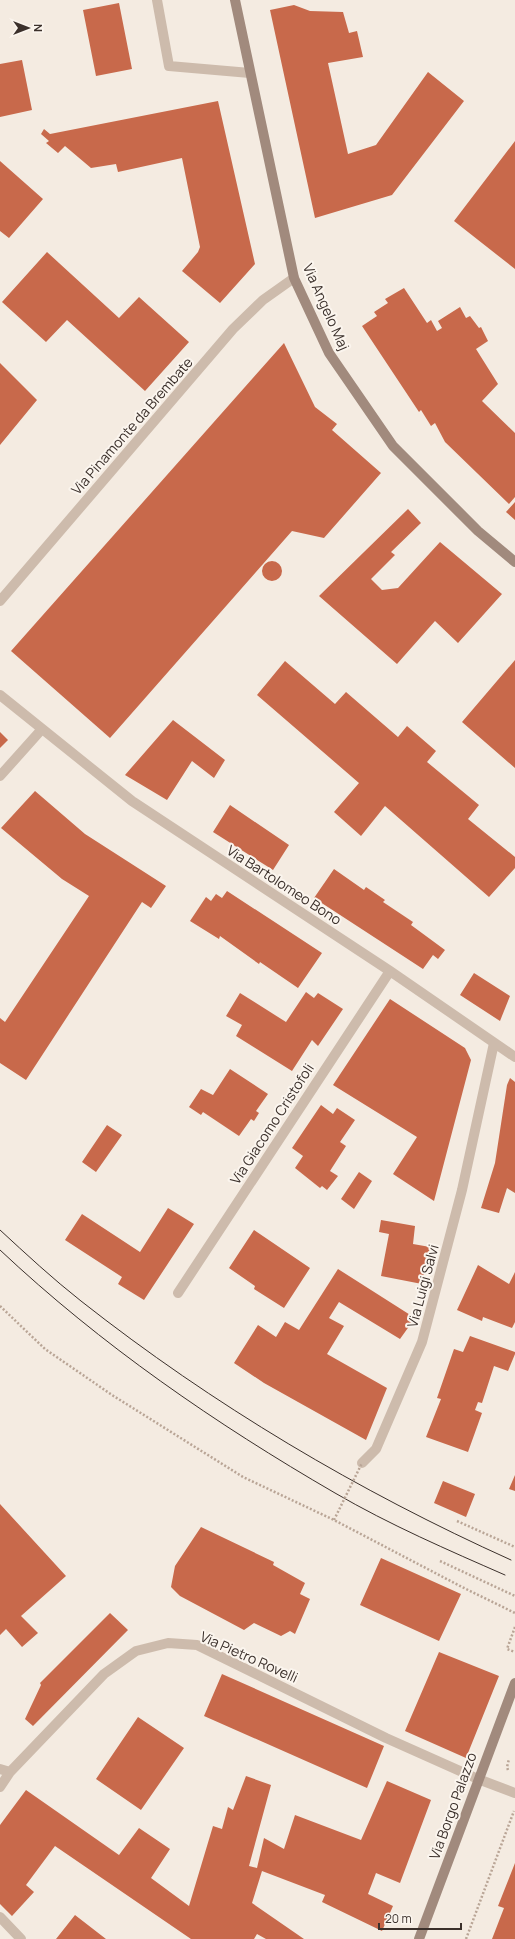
<svg xmlns="http://www.w3.org/2000/svg" width="515" height="1939" viewBox="0 0 515 1939" font-family="Manrope,sans-serif">
  <style>
    .building { fill: #c8694b }
    .lines { fill: none; stroke-linecap: round; stroke-linejoin: round }
    .path { stroke: #b9a596; stroke-width: 2.5; stroke-dasharray: 2 2; stroke-linecap: butt }
    .service { stroke: #cdbbac; stroke-width: 10 }
    .minor { stroke: #cdbbac; stroke-width: 10 }
    .tertiary { stroke: #cdbbac; stroke-width: 10 }
    .secondary { stroke: #a18a7d; stroke-width: 10 }
    .tram { stroke: #3b302b; stroke-width: 1 }
    .path-bridge { stroke: #b9a596; stroke-width: 2.5; stroke-dasharray: 2 2; stroke-linecap: butt }
    .labels { text-anchor: middle; stroke-width: 4; stroke-linejoin: round; paint-order: stroke }
    .street-label { font-size: 14px; fill: #3b302b; stroke: #fbf5ee }
  </style>
  <rect width="100%" height="100%" fill="#f4ebe1"/>
  <path class="building" d="M 119,3 L 132,69 L 96,76 L 83,10 Z
    M 294,5 L 310,11 L 343,12 L 349,33 L 357,31 L 363,57 L 328,63 L 348,154 L 376,145 L 428,72 L 464,101 L 392,195 L 315,218 L 270,10 Z
    M 22,60 L 32,110 L 0,117 L 0,64 Z
    M 218,101 L 255,264 L 220,303 L 182,271 L 198,252 L 200,247 L 182,158 L 118,172 L 116,164 L 91,168 L 65,146 L 58,153 L 46,143 L 49,141 L 41,134 L 44,129 L 50,134 Z
    M 515,141 L 515,269 L 454,221 Z
    M 0,161 L 43,199 L 9,238 L 0,231 Z
    M 47,252 L 119,318 L 139,297 L 189,342 L 145,391 L 67,320 L 46,342 L 2,302 Z
    M 404,288 L 427,323 L 431,320 L 437,331 L 442,328 L 438,321 L 460,307 L 466,318 L 470,316 L 479,328 L 481,327 L 488,341 L 476,349 L 498,384 L 482,401 L 515,433 L 515,497 L 509,504 L 445,442 L 435,423 L 431,426 L 421,410 L 419,412 L 362,326 L 377,316 L 374,312 L 388,303 L 385,299 Z
    M 284,343 L 315,407 L 337,424 L 332,430 L 381,473 L 324,538 L 292,531 L 110,738 L 11,651 Z
    M 0,363 L 37,400 L 0,445 Z
    M 515,502 L 515,520 L 506,512 Z
    M 408,509 L 421,523 L 391,552 L 395,555 L 371,579 L 382,590 L 398,588 L 440,542 L 502,594 L 458,643 L 435,621 L 397,664 L 319,596 Z
    M262 571a10 10 0 1 1 20 0a10 10 0 1 1-20 0Z
    M 515,660 L 515,768 L 462,722 Z
    M 285,661 L 335,704 L 346,692 L 398,737 L 407,726 L 436,751 L 427,762 L 479,805 L 468,819 L 515,857 L 515,868 L 489,897 L 385,806 L 361,836 L 334,812 L 359,783 L 257,695 Z
    M 173,720 L 225,760 L 214,778 L 192,761 L 167,800 L 125,775 Z
    M 0,732 L 8,740 L 0,748 Z
    M 35,791 L 85,834 L 166,886 L 151,908 L 142,902 L 26,1080 L 0,1063 L 0,1018 L 5,1022 L 89,896 L 62,879 L 1,828 Z
    M 230,805 L 289,845 L 273,870 L 213,832 Z
    M 334,869 L 364,890 L 366,887 L 385,900 L 383,902 L 413,922 L 411,925 L 445,950 L 438,959 L 433,955 L 423,969 L 314,898 Z
    M 227,891 L 322,953 L 298,988 L 260,962 L 259,964 L 220,936 L 219,939 L 190,921 L 206,897 L 211,901 L 216,894 L 222,898 Z
    M 474,973 L 510,996 L 500,1021 L 460,995 Z
    M 306,992 L 314,998 L 318,993 L 343,1009 L 318,1046 L 312,1040 L 292,1071 L 236,1036 L 242,1025 L 226,1016 L 240,993 L 286,1022 Z
    M 390,999 L 465,1048 L 471,1060 L 434,1201 L 393,1174 L 417,1137 L 333,1085 Z
    M 230,1069 L 268,1094 L 256,1111 L 259,1113 L 254,1121 L 251,1119 L 239,1136 L 203,1112 L 201,1115 L 189,1107 L 201,1089 L 213,1095 Z
    M 510,1078 L 515,1082 L 515,1193 L 507,1188 L 499,1213 L 481,1208 L 495,1163 L 507,1085 Z
    M 321,1105 L 333,1114 L 337,1108 L 355,1120 L 340,1142 L 346,1146 L 330,1171 L 338,1176 L 327,1190 L 322,1186 L 320,1188 L 295,1168 L 303,1156 L 292,1148 Z
    M 107,1125 L 122,1135 L 96,1172 L 82,1162 Z
    M 359,1172 L 372,1181 L 354,1209 L 341,1199 Z
    M 168,1208 L 194,1224 L 144,1300 L 118,1284 L 122,1277 L 65,1240 L 82,1214 L 140,1252 Z
    M 381,1220 L 415,1226 L 413,1244 L 430,1247 L 422,1284 L 381,1276 L 389,1234 L 379,1232 Z
    M 254,1230 L 310,1268 L 284,1308 L 254,1289 L 255,1286 L 229,1268 Z
    M 478,1265 L 509,1284 L 515,1272 L 515,1322 L 512,1328 L 483,1317 L 482,1321 L 457,1310 Z
    M 338,1269 L 415,1318 L 400,1339 L 339,1302 L 329,1318 L 344,1326 L 327,1354 L 387,1388 L 366,1440 L 264,1383 L 234,1363 L 258,1325 L 276,1337 L 285,1322 L 299,1330 Z
    M 470,1336 L 515,1352 L 515,1354 L 508,1371 L 494,1366 L 482,1403 L 478,1402 L 475,1410 L 482,1413 L 468,1452 L 426,1437 L 441,1399 L 437,1398 L 454,1349 L 463,1352 Z
    M 515,1475 L 515,1491 L 509,1489 Z
    M 443,1481 L 475,1494 L 466,1517 L 434,1503 Z
    M 0,1504 L 66,1576 L 21,1616 L 38,1633 L 22,1647 L 6,1629 L 0,1635 Z
    M 201,1527 L 274,1562 L 273,1565 L 305,1583 L 300,1594 L 310,1599 L 295,1634 L 290,1631 L 281,1636 L 254,1623 L 244,1630 L 180,1596 L 171,1587 L 175,1566 Z
    M 381,1558 L 461,1594 L 439,1641 L 360,1605 Z
    M 110,1613 L 128,1630 L 33,1726 L 25,1719 L 41,1685 L 40,1683 Z
    M 439,1652 L 499,1676 L 466,1758 L 405,1731 Z
    M 222,1674 L 384,1746 L 367,1788 L 204,1716 Z
    M 138,1717 L 184,1748 L 141,1810 L 96,1779 Z
    M 246,1776 L 271,1785 L 249,1866 L 257,1868 L 264,1838 L 284,1849 L 295,1815 L 361,1840 L 387,1781 L 431,1800 L 400,1883 L 376,1873 L 368,1894 L 393,1906 L 382,1931 L 322,1902 L 325,1895 L 262,1871 L 252,1903 L 304,1939 L 266,1939 L 257,1934 L 254,1939 L 191,1939 L 55,1846 L 26,1885 L 34,1892 L 12,1916 L 0,1904 L 0,1825 L 26,1790 L 119,1855 L 139,1828 L 170,1849 L 151,1878 L 189,1906 L 213,1826 L 222,1829 L 228,1807 L 233,1810 Z
    M 515,1863 L 515,1939 L 492,1939 L 504,1908 L 498,1906 Z
    M 75,1915 L 106,1939 L 56,1939 Z"/>
  <g class="lines">
    <path class="path" d="M 0,1306 L 45,1349 L 112,1395 L 243,1477 L 334,1520 L 462,1587 L 515,1613
      M 457,1521 L 515,1547
      M 440,1561 L 515,1596
      M 515,1627 L 507,1649 L 515,1652
      M 508,1770 L 507,1767 L 509,1759
      M 466,1939 L 514,1811"/>
    <path class="service" d="M 157,0 L 169,66 L 250,73"/>
    <path class="minor" d="M 0,601 L 233,329 L 263,300 L 294,278
      M 0,695 L 132,801 L 390,971 L 515,1057
      M 0,776 L 42,729
      M 178,1293 L 390,971
      M 362,1463 L 376,1449 L 422,1342 L 462,1190 L 494,1043
      M 0,1769 L 10,1772
      M 0,1787 L 10,1772 L 104,1674 L 136,1651 L 168,1643 L 197,1645 L 386,1738 L 478,1779
      M 0,1917 L 21,1939"/>
    <path class="tertiary" d="M 478,1779 L 515,1793"/>
    <path class="secondary" d="M 235,0 L 294,278 L 329,353 L 393,446 L 478,531 L 515,562
      M 419,1939 L 515,1683"/>
    <path class="tram" d="M 0,1230 C 26,1254 53,1279 81,1301 C 213,1405 358,1491 511,1560
      M 0,1250 C 101,1345 216,1424 335,1493 C 390,1525 448,1550 505,1575"/>
    <path class="path-bridge" d="M 334,1520 L 362,1463"/>
  </g>
  <g class="labels">
    <g class="street-label">
      <text transform="translate(326 307) rotate(66)" y="5">Via Angelo Maj</text>
      <text transform="translate(132 426) rotate(-49)" y="5">Via Pinamonte da Brembate</text>
      <text transform="translate(284 885) rotate(33)" y="5">Via Bartolomeo Bono</text>
      <text transform="translate(272 1124) rotate(-57)" y="5">Via Giacomo Cristofoli</text>
      <text transform="translate(423 1286) rotate(-75)" y="5">Via Luigi Salvi</text>
      <text transform="translate(249 1657) rotate(24)" y="5">Via Pietro Rovelli</text>
      <text transform="translate(453 1806) rotate(-70)" y="5">Via Borgo Palazzo</text>
    </g>
  </g>
  <g transform="translate(28 28) rotate(90)" stroke="#fbf5ee" stroke-width="3" paint-order="stroke">
  <path d="M0-3L7 15L0 10L-7 15Z" fill="#3b302b"/>
  <text y="-6" font-size="11" font-weight="bold" text-anchor="middle" fill="#3b302b">N</text>
  </g>
  <path d="M379 1923v6h82v-6" fill="none" stroke="#3b302b" stroke-width="2"/>
  <text x="385" y="1923" font-size="12" fill="#3b302b" stroke="#fbf5ee" stroke-width="3" paint-order="stroke">20 m</text>
</svg>
